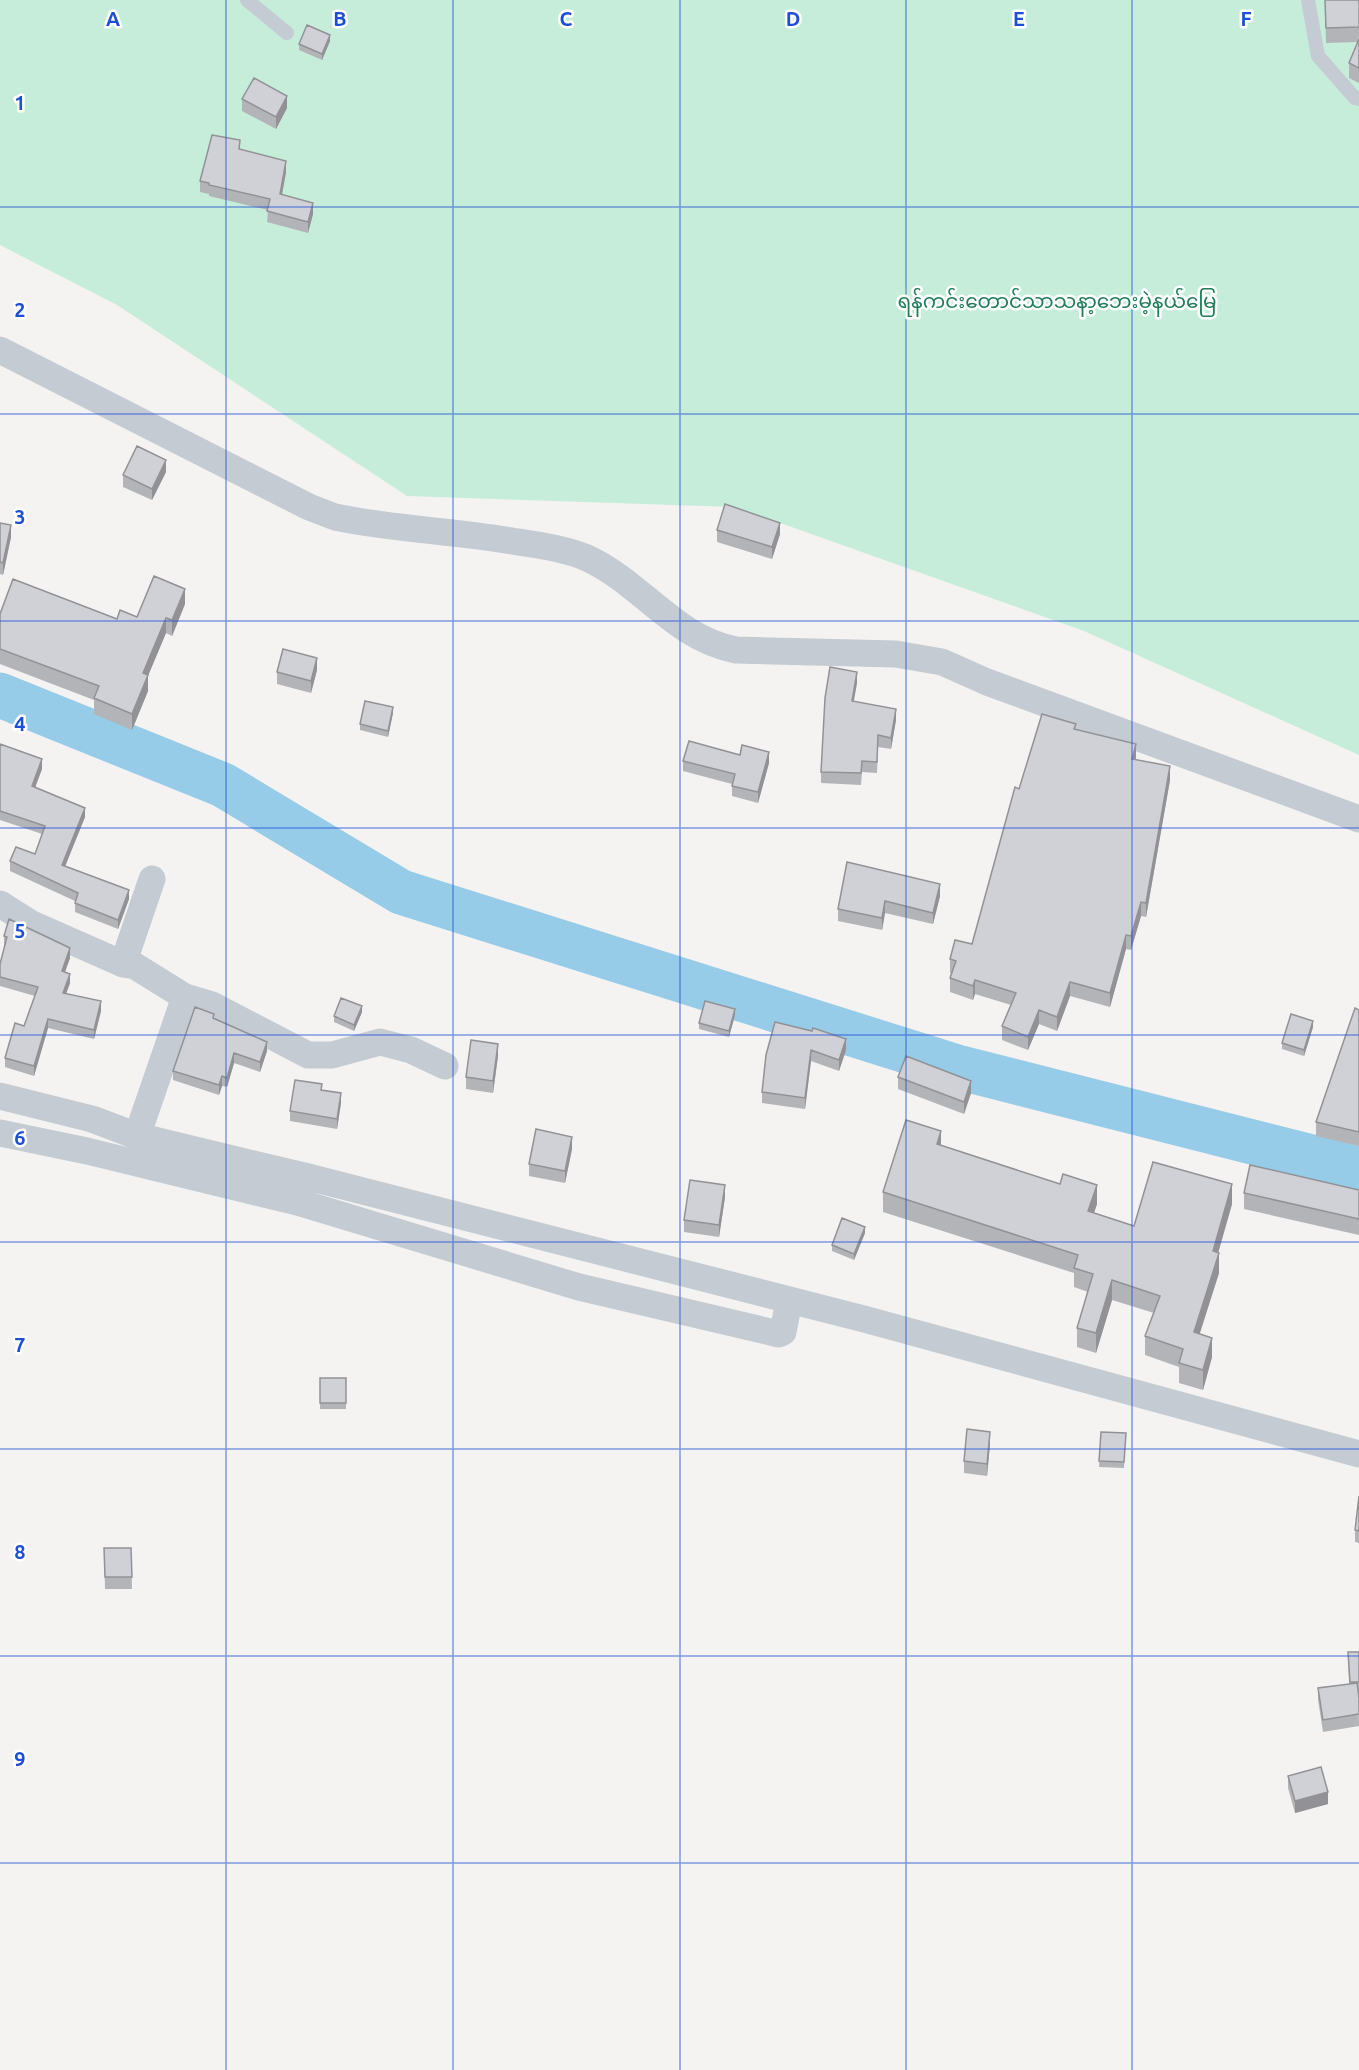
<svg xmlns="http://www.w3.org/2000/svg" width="1359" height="2070" viewBox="0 0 1359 2070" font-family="Ubuntu,'Noto Sans Myanmar',sans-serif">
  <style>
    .green { fill: #c6edda }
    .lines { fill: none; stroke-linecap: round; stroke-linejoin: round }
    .river { stroke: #96cce7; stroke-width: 45 }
    .service { stroke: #c4cbd2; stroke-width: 14 }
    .minor { stroke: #c4cbd2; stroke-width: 27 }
    .wall { fill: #b3b4b8 }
    .shaded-wall { fill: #929296 }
    .building { fill: #d0d1d6; stroke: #929296; stroke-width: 1.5 }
    .grid { fill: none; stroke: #1d4ed8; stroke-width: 1.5; stroke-opacity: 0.55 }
    .labels { text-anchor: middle; stroke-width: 5; stroke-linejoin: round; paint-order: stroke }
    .park-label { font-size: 20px; fill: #1f7d5a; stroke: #fff }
    .grid-label { font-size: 20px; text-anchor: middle; font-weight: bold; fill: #1d4ed8; stroke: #fff; stroke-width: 5; stroke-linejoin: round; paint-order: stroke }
  </style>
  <rect width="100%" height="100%" fill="#f4f3f2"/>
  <path class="green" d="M 0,0 L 1359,0 L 1359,755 L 1084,631 L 735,507 L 407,496 L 117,305 L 0,245 Z"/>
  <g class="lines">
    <path class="river" d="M 0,695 L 223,785 L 401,892 L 957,1067 L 1359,1169"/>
    <path class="service" d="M 247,0 L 287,33
      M 1308,0 L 1318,56 L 1355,98 L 1359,99"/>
    <path class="minor" d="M 0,350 L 309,507 L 335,517 C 393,529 453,531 512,541 C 536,545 564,548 587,558 C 643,584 674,638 736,650 L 896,654 L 942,662 L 987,682 L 1359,819
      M 0,904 L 30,923 L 123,964 L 135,966 L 185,997
      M 123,964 L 152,879
      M 0,1096 L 92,1119 L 137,1136 L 308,1177 L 864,1319 L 1359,1454
      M 0,1133 L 87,1151 L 301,1203 L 303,1186
      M 137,1136 L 185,997 L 212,1005 L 308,1055 L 332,1055 L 380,1042 L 411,1050 L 445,1066
      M 301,1203 L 579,1287 L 779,1334 L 783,1332 L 789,1301"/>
  </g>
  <path class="wall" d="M 1325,0 L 1359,0 L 1359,83 L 1349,78 L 1349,63 L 1358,42 L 1326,43 Z
    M 330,41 L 322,60 L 299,50 L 299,44 Z
    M 242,99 L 287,108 L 276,129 L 242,111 Z
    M 240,149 L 286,172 L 282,195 L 313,214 L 308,233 L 267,222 L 268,210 L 209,196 L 209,194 L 200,192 L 200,181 Z
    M 166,472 L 152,500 L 123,487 L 123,475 Z
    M 0,523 L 11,537 L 3,575 L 0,574 Z
    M 717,530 L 780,534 L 772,559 L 717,542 Z
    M 185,604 L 172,636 L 166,633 L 148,675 L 148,691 L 132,730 L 94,714 L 94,700 L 0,664 L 0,614 L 117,619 L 137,617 Z
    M 317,670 L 311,693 L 277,684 L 277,672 Z
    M 857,683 L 853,701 L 896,720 L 891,749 L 878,747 L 877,773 L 862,772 L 861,785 L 821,783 L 821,772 Z
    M 393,713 L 388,737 L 360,730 L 360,724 Z
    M 1076,729 L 1135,759 L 1170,780 L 1146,917 L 1141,916 L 1131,950 L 1126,949 L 1110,1007 L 1070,996 L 1057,1031 L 1039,1024 L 1028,1050 L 1002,1040 L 1002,1026 L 1011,1005 L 975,994 L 973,1000 L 950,992 L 950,978 L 951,973 L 950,973 L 950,959 L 972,944 L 1019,789 Z
    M 0,744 L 42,769 L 35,787 L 85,817 L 65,866 L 129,899 L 118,929 L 75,912 L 75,901 L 10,871 L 10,861 L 35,854 L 42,834 L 0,820 Z
    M 683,761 L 769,763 L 758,803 L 732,796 L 732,784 L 683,771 Z
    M 847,862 L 940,896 L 933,924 L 885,913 L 882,930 L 838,921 L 838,909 Z
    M 4,936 L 70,958 L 65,972 L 70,983 L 66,994 L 101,1011 L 94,1039 L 48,1028 L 34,1076 L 5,1067 L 5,1058 L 24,1026 L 35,996 L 0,986 L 0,964 L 5,946 L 4,946 Z
    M 1359,1010 L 1359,1146 L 1316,1136 L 1316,1122 Z
    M 362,1012 L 354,1031 L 334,1022 L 334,1016 Z
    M 735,1015 L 729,1037 L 699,1029 L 699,1023 Z
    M 214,1019 L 267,1051 L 260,1072 L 234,1063 L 227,1087 L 222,1086 L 219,1095 L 173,1080 L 173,1071 Z
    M 775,1022 L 846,1050 L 839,1071 L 811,1061 L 805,1109 L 762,1103 L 762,1092 Z
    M 1313,1027 L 1304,1056 L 1282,1049 L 1282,1043 Z
    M 498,1056 L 493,1093 L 466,1089 L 466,1077 Z
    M 898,1077 L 971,1093 L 964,1114 L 898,1089 Z
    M 341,1103 L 337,1129 L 290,1121 L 290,1111 Z
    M 941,1146 L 1097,1204 L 1094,1213 L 1134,1226 L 1232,1204 L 1218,1253 L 1219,1273 L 1199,1334 L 1212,1357 L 1203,1390 L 1179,1383 L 1179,1367 L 1145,1355 L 1145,1336 L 1154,1313 L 1112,1300 L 1096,1353 L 1077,1347 L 1077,1328 L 1088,1292 L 1074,1287 L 1074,1273 L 883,1212 L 883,1192 Z
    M 572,1149 L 565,1183 L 529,1176 L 529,1164 Z
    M 1359,1190 L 1359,1235 L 1244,1209 L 1244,1193 Z
    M 725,1197 L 719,1237 L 684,1232 L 684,1220 Z
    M 865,1233 L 854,1260 L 832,1251 L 832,1245 Z
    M 320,1378 L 346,1378 L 346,1409 L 320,1409 Z
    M 1101,1432 L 1126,1433 L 1124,1468 L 1099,1467 Z
    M 990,1444 L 987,1476 L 964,1473 L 964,1461 Z
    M 1359,1496 L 1359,1543 L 1355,1542 L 1355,1530 Z
    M 104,1548 L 131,1548 L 132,1589 L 105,1589 Z
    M 1348,1652 L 1359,1652 L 1359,1693 L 1358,1693 L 1359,1726 L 1323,1732 L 1318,1700 L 1318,1688 L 1349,1684 Z
    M 1288,1776 L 1328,1804 L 1295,1813 L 1288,1788 Z"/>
  <path class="shaded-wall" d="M 330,35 L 330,41 L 322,60 L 322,54 Z
    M 287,96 L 287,108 L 276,129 L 276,117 Z
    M 286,161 L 286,172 L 280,205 L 280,194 Z
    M 313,203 L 313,214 L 308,233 L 308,222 Z
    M 166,460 L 166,472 L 152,500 L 152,489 Z
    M 780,523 L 780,534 L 772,559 L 772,547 Z
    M 11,525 L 11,537 L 3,575 L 3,563 Z
    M 185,589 L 185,604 L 172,636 L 172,620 Z
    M 166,618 L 166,633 L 143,688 L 143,673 Z
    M 317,658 L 317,670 L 311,693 L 311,681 Z
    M 857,672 L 857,683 L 852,712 L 852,701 Z
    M 148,675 L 148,691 L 132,730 L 132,714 Z
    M 393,707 L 393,713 L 388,737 L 388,731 Z
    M 896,709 L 896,720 L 891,749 L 891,738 Z
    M 1136,744 L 1136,758 L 1132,772 L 1132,759 Z
    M 769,752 L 769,763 L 758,803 L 758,792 Z
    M 42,759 L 42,769 L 32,796 L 32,786 Z
    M 1170,766 L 1170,780 L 1146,917 L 1146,903 Z
    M 85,808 L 85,817 L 62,874 L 62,865 Z
    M 940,884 L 940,896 L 933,924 L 933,913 Z
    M 129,890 L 129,899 L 118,929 L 118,920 Z
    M 885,901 L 885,913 L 882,930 L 882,918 Z
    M 1141,902 L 1141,916 L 1131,950 L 1131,936 Z
    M 1126,935 L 1126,949 L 1110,1007 L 1110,993 Z
    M 70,948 L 70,958 L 62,980 L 62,971 Z
    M 70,974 L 70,983 L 63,1002 L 63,993 Z
    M 975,980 L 975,994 L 973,1000 L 973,986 Z
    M 1070,982 L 1070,996 L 1057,1031 L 1057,1017 Z
    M 101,1001 L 101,1011 L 94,1039 L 94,1030 Z
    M 362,1006 L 362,1012 L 354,1031 L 354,1025 Z
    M 735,1009 L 735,1015 L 729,1037 L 729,1031 Z
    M 1039,1010 L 1039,1024 L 1028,1050 L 1028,1037 Z
    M 48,1019 L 48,1028 L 34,1076 L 34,1066 Z
    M 1313,1021 L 1313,1027 L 1304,1056 L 1304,1050 Z
    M 846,1039 L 846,1050 L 839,1071 L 839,1060 Z
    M 267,1042 L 267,1051 L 260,1072 L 260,1062 Z
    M 498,1044 L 498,1056 L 493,1093 L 493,1081 Z
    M 811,1050 L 811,1061 L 805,1109 L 805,1098 Z
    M 234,1053 L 234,1063 L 227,1087 L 227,1078 Z
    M 222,1076 L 222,1086 L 219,1095 L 219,1085 Z
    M 971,1081 L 971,1093 L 964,1114 L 964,1102 Z
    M 341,1093 L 341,1103 L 337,1129 L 337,1119 Z
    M 941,1131 L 941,1151 L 937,1144 Z
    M 572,1137 L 572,1149 L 565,1183 L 565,1171 Z
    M 1232,1184 L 1232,1204 L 1213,1271 L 1213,1251 Z
    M 725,1185 L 725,1197 L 719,1237 L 719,1225 Z
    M 1097,1185 L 1097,1204 L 1088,1230 L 1088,1211 Z
    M 865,1227 L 865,1233 L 854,1260 L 854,1254 Z
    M 1219,1253 L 1219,1273 L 1194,1352 L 1194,1332 Z
    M 1112,1280 L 1112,1300 L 1096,1353 L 1096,1333 Z
    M 1212,1338 L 1212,1357 L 1203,1390 L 1203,1370 Z
    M 990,1432 L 990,1444 L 987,1476 L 987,1464 Z
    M 1328,1792 L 1328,1804 L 1295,1813 L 1295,1801 Z"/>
  <path class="building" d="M 1325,0 L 1359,0 L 1359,27 L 1326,28 Z
    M 307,25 L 330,35 L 322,54 L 299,44 Z
    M 1359,39 L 1359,68 L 1349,63 Z
    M 254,78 L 287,96 L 276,117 L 242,99 Z
    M 212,135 L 240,140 L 239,149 L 286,161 L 280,194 L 313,203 L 308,222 L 267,211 L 270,199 L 209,185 L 209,183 L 200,181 Z
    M 137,446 L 166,460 L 152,489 L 123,475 Z
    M 725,504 L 780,523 L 772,547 L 717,530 Z
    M 0,523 L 11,525 L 3,563 L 0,562 Z
    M 154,576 L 185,589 L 172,620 L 166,618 L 143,673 L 148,675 L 132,714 L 94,698 L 99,686 L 0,649 L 0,614 L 13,579 L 117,619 L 120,610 L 137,617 Z
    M 283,649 L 317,658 L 311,681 L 277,672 Z
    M 830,667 L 857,672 L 852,701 L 896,709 L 891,738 L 878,735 L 877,762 L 862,761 L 861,773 L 821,772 L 825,698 Z
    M 365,701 L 393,707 L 388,731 L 360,724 Z
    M 1042,714 L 1076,724 L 1074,729 L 1136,744 L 1132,759 L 1170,766 L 1146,903 L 1141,902 L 1131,936 L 1126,935 L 1110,993 L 1070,982 L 1057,1017 L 1039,1010 L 1028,1037 L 1002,1026 L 1016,993 L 975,980 L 973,986 L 950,978 L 956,961 L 950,959 L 955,940 L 972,944 L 1015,787 L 1019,789 Z
    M 689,741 L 740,755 L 742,745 L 769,752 L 758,792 L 732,786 L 735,774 L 683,761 Z
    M 0,744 L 42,759 L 32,786 L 85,808 L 62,865 L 129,890 L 118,920 L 75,903 L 78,893 L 10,861 L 16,847 L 35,854 L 45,826 L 0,811 Z
    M 847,862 L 940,884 L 933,913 L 885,901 L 882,918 L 838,909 Z
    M 9,919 L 70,948 L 62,971 L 70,974 L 63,993 L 101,1001 L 94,1030 L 48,1019 L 34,1066 L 5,1058 L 15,1023 L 24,1026 L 38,987 L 0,977 L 0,964 L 7,937 L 4,936 Z
    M 341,998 L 362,1006 L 354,1025 L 334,1016 Z
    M 705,1001 L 735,1009 L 729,1031 L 699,1023 Z
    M 195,1007 L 214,1014 L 213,1018 L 267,1042 L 260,1062 L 234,1053 L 227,1078 L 222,1076 L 219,1085 L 173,1071 Z
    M 1355,1008 L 1359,1010 L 1359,1132 L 1316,1122 Z
    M 1291,1014 L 1313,1021 L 1304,1050 L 1282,1043 Z
    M 775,1022 L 812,1031 L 813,1028 L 846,1039 L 839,1060 L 811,1050 L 805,1098 L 762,1092 L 766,1055 Z
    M 471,1040 L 498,1044 L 493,1081 L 466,1077 Z
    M 906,1056 L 971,1081 L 964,1102 L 898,1077 Z
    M 295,1080 L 322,1084 L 321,1090 L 341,1093 L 337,1119 L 290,1111 Z
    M 906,1120 L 941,1131 L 937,1144 L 1060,1184 L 1063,1174 L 1097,1185 L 1088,1211 L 1134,1226 L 1153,1162 L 1232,1184 L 1213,1251 L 1219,1253 L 1194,1332 L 1212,1338 L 1203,1370 L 1179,1363 L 1183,1349 L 1145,1336 L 1160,1296 L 1112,1280 L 1096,1333 L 1077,1328 L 1093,1274 L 1074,1268 L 1078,1255 L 883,1192 Z
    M 536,1129 L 572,1137 L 565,1171 L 529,1164 Z
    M 1250,1165 L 1359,1190 L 1359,1219 L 1244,1193 Z
    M 690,1180 L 725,1185 L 719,1225 L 684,1220 Z
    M 842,1218 L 865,1227 L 854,1254 L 832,1245 Z
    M 320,1378 L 346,1378 L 346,1403 L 320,1403 Z
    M 967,1429 L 990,1432 L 987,1464 L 964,1461 Z
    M 1101,1432 L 1126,1433 L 1124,1462 L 1099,1461 Z
    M 1359,1496 L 1359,1531 L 1355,1530 Z
    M 104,1548 L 131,1548 L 132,1577 L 105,1577 Z
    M 1348,1652 L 1359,1652 L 1359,1682 L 1350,1682 Z
    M 1357,1683 L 1359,1698 L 1359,1714 L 1323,1720 L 1318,1688 Z
    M 1321,1767 L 1328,1792 L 1295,1801 L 1288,1776 Z"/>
  <path class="grid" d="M 226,0 L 226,2070M 453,0 L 453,2070M 680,0 L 680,2070M 906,0 L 906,2070M 1132,0 L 1132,2070M 0,207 L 1359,207M 0,414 L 1359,414M 0,621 L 1359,621M 0,828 L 1359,828M 0,1035 L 1359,1035M 0,1242 L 1359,1242M 0,1449 L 1359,1449M 0,1656 L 1359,1656M 0,1863 L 1359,1863"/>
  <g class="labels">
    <g class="park-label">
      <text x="1057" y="308">ရန်ကင်းတောင်သာသနာ့ဘေးမဲ့နယ်မြေ</text>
    </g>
  </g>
  <g class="grid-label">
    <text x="113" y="26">A</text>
    <text x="340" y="26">B</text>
    <text x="566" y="26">C</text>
    <text x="793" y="26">D</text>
    <text x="1019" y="26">E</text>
    <text x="1246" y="26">F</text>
    <text x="20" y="110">1</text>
    <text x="20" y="317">2</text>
    <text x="20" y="524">3</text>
    <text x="20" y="731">4</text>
    <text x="20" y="938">5</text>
    <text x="20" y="1145">6</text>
    <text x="20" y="1352">7</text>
    <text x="20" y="1559">8</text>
    <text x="20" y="1766">9</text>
  </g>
</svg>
